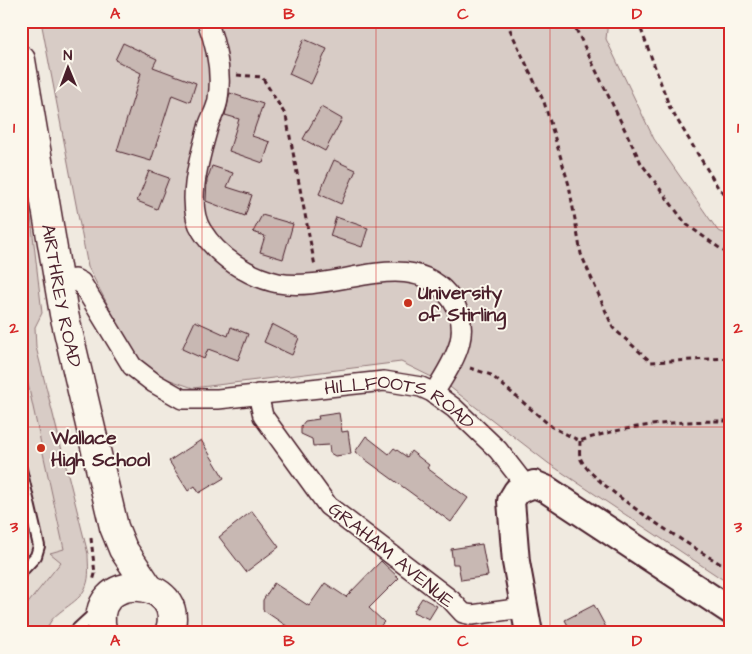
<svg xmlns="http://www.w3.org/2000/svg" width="752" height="654" viewBox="0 0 752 654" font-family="'Architects Daughter',sans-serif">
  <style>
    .built { fill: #e4dbd2 }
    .green { fill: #d8ccc6; stroke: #917678 }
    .building { fill: #c8b8b3; stroke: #4a1f2b }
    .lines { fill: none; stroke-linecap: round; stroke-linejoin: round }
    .lane-casing { stroke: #4a1f2b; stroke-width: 14 }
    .street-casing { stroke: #4a1f2b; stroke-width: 22 }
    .secondary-casing { stroke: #4a1f2b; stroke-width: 30 }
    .primary-casing { stroke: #4a1f2b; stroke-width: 31 }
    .path { stroke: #4a1f2b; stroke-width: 3; stroke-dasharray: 5 4; stroke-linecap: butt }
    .lane { stroke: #fbf7ec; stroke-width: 10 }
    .street { stroke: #fbf7ec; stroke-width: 19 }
    .secondary { stroke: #fbf7ec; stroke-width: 26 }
    .primary { stroke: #fbf7ec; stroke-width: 28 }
    .grid { fill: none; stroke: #d62828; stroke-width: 1; stroke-opacity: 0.55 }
    .poi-dot { fill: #c8321e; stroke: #fbf7ec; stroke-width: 2 }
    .labels { text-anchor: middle; stroke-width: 4; stroke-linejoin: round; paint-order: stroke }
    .poi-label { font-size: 19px; font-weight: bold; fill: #4a1f2b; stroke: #fbf7ec; text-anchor: start }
    .street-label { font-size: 19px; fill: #4a1f2b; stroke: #fbf7ec }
    .neatline { fill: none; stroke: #d62828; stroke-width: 2 }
    .grid-label { font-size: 16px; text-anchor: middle; font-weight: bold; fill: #d62828 }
  </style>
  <rect width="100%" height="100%" fill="#f0eae0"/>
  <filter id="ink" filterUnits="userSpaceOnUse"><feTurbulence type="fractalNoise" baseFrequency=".02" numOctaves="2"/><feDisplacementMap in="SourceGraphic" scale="10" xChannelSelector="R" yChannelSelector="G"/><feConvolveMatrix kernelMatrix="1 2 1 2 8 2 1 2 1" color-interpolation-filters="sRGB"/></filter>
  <g filter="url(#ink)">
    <path class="built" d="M 21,333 L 48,389 L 88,554 L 87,586 L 80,597 L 53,619 L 46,633 L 21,633 Z"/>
    <path class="green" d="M 41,21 L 608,21 L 606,39 L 654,139 L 718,231 L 731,235 L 731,585 L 548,463 L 446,384 L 401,362 L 193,388 L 156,375 L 139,365 L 88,267 Z
      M 21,131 L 42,313 L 35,327 L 36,347 L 88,554 C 88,564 90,577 86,586 C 79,606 51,610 47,630 L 24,633 L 21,633 L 21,612 L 61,562 L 50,553 L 64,549 L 21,352 Z"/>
    <path class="building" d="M 304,39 L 327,49 L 311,84 L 289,74 Z
      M 123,43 L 157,59 L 153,67 L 196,83 L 190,102 L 172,95 L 151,161 L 117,151 L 141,73 L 115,60 Z
      M 230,93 L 263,104 L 252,136 L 270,142 L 263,163 L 229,151 L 239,119 L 225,115 Z
      M 321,107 L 342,119 L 325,151 L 303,139 Z
      M 334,160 L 356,170 L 341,204 L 319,194 Z
      M 212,166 L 233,173 L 227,187 L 252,195 L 245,216 L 206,201 L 207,180 Z
      M 149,171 L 169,178 L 157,209 L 137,201 Z
      M 262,215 L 293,224 L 283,259 L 260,252 L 265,236 L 253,232 Z
      M 336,217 L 368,228 L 362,247 L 330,236 Z
      M 195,321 L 228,336 L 231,327 L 248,334 L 238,360 L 208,349 L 204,359 L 182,349 Z
      M 272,324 L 299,338 L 292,355 L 264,342 Z
      M 339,413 L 342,432 L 348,431 L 351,454 L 335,456 L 330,453 L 329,445 L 313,446 L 312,439 L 301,434 L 301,426 L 305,421 L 319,419 L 318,416 Z
      M 366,436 L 389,454 L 394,448 L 407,457 L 411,451 L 429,465 L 427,468 L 468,498 L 451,522 L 355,452 Z
      M 201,440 L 224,478 L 199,493 L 195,486 L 188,491 L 169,461 Z
      M 252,511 L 279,547 L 246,572 L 219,537 Z
      M 482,544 L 488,576 L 461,580 L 458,564 L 453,564 L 451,549 Z
      M 381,561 L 399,578 L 369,608 L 384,622 L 374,633 L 297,633 L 263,610 L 263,600 L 274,583 L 309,606 L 325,583 L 346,597 Z
      M 422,598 L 437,606 L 429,619 L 413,612 Z
      M 594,605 L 609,633 L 572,633 L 565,620 Z"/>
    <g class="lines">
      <g class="lane-casing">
        <path id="lane" d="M 21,469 L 39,546 L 36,556 L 21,572
          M 73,633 L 98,610"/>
      </g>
      <g class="street-casing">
        <g id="street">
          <path d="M 207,21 C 217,47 222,72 218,99 C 217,108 212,116 209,124 C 201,153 184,204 202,231 C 218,257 249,277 278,283 C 335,294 413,242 452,300 C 475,334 451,364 434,393"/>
          <path id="s1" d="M 58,281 L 75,279 L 81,282 L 132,366 L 154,383 L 182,399 L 218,399 L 384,381 L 421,387 L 432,392 L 454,408 L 498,450 L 526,486"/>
          <path d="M 258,394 L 263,416 L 328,506 L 451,600 L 463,613 L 472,615 L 523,608"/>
        </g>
      </g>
      <g class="secondary-casing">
        <path id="secondary" d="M 529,633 L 516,562 L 511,501 L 517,491 L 534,484 L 546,489 L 731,611"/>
      </g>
      <g class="primary-casing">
        <g id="primary">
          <path id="s2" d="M 21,60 L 64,314 L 114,527 L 123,549 L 149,588"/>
          <path d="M 103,633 C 84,568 191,575 169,633"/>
        </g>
      </g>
      <path class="path" d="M 506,21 L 544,102 L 569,185 L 581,254 L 613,328 L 651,362 L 731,358
        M 572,21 L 641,163 L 686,224 L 725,252 L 731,254
        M 638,21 L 670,108 L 719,189 L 731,198
        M 237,75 L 262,77 L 286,116 L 315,266
        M 470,368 L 491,375 L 552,427 L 580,441 C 629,424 679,421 731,421
        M 580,441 C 580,446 579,453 580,457 C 587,483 703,554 731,570
        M 91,538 L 95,574 L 93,581"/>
      <use href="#lane" class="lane"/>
      <use href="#street" class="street"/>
      <use href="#secondary" class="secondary"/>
      <use href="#primary" class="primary"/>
    </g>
  </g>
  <path class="grid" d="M 202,21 L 202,633M 376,21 L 376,633M 550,21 L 550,633M 21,227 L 731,227M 21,427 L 731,427"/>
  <g class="poi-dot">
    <circle cx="408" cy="303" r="5"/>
    <circle cx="41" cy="448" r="5"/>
  </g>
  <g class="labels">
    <g class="poi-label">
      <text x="418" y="299">University<tspan x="418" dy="22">of Stirling</tspan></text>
      <text x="51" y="444">Wallace<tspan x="51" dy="22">High School</tspan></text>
    </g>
    <g class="street-label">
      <text dy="7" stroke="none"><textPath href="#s2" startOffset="239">AIRTHREY ROAD</textPath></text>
      <text dy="7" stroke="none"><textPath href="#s1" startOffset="406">HILLFOOTS ROAD</textPath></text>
      <text transform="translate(392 554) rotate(39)" y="7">GRAHAM AVENUE</text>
    </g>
  </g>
  <rect width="752" height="654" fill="none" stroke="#fbf7ec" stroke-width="55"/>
  <g transform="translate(68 68) rotate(359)" stroke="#fbf7ec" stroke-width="4" paint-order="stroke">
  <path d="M0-4L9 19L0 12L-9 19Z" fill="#4a1f2b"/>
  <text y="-8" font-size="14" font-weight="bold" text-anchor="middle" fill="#4a1f2b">N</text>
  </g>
  <rect x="28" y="28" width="696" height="598" class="neatline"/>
  <g class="grid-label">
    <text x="115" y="19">A</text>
    <text x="289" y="19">B</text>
    <text x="463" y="19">C</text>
    <text x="637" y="19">D</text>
    <text x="14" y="133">1</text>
    <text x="738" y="133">1</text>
    <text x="14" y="333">2</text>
    <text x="738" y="333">2</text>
    <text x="14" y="532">3</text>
    <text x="738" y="532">3</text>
    <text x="115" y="646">A</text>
    <text x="289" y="646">B</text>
    <text x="463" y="646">C</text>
    <text x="637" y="646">D</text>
  </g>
</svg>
